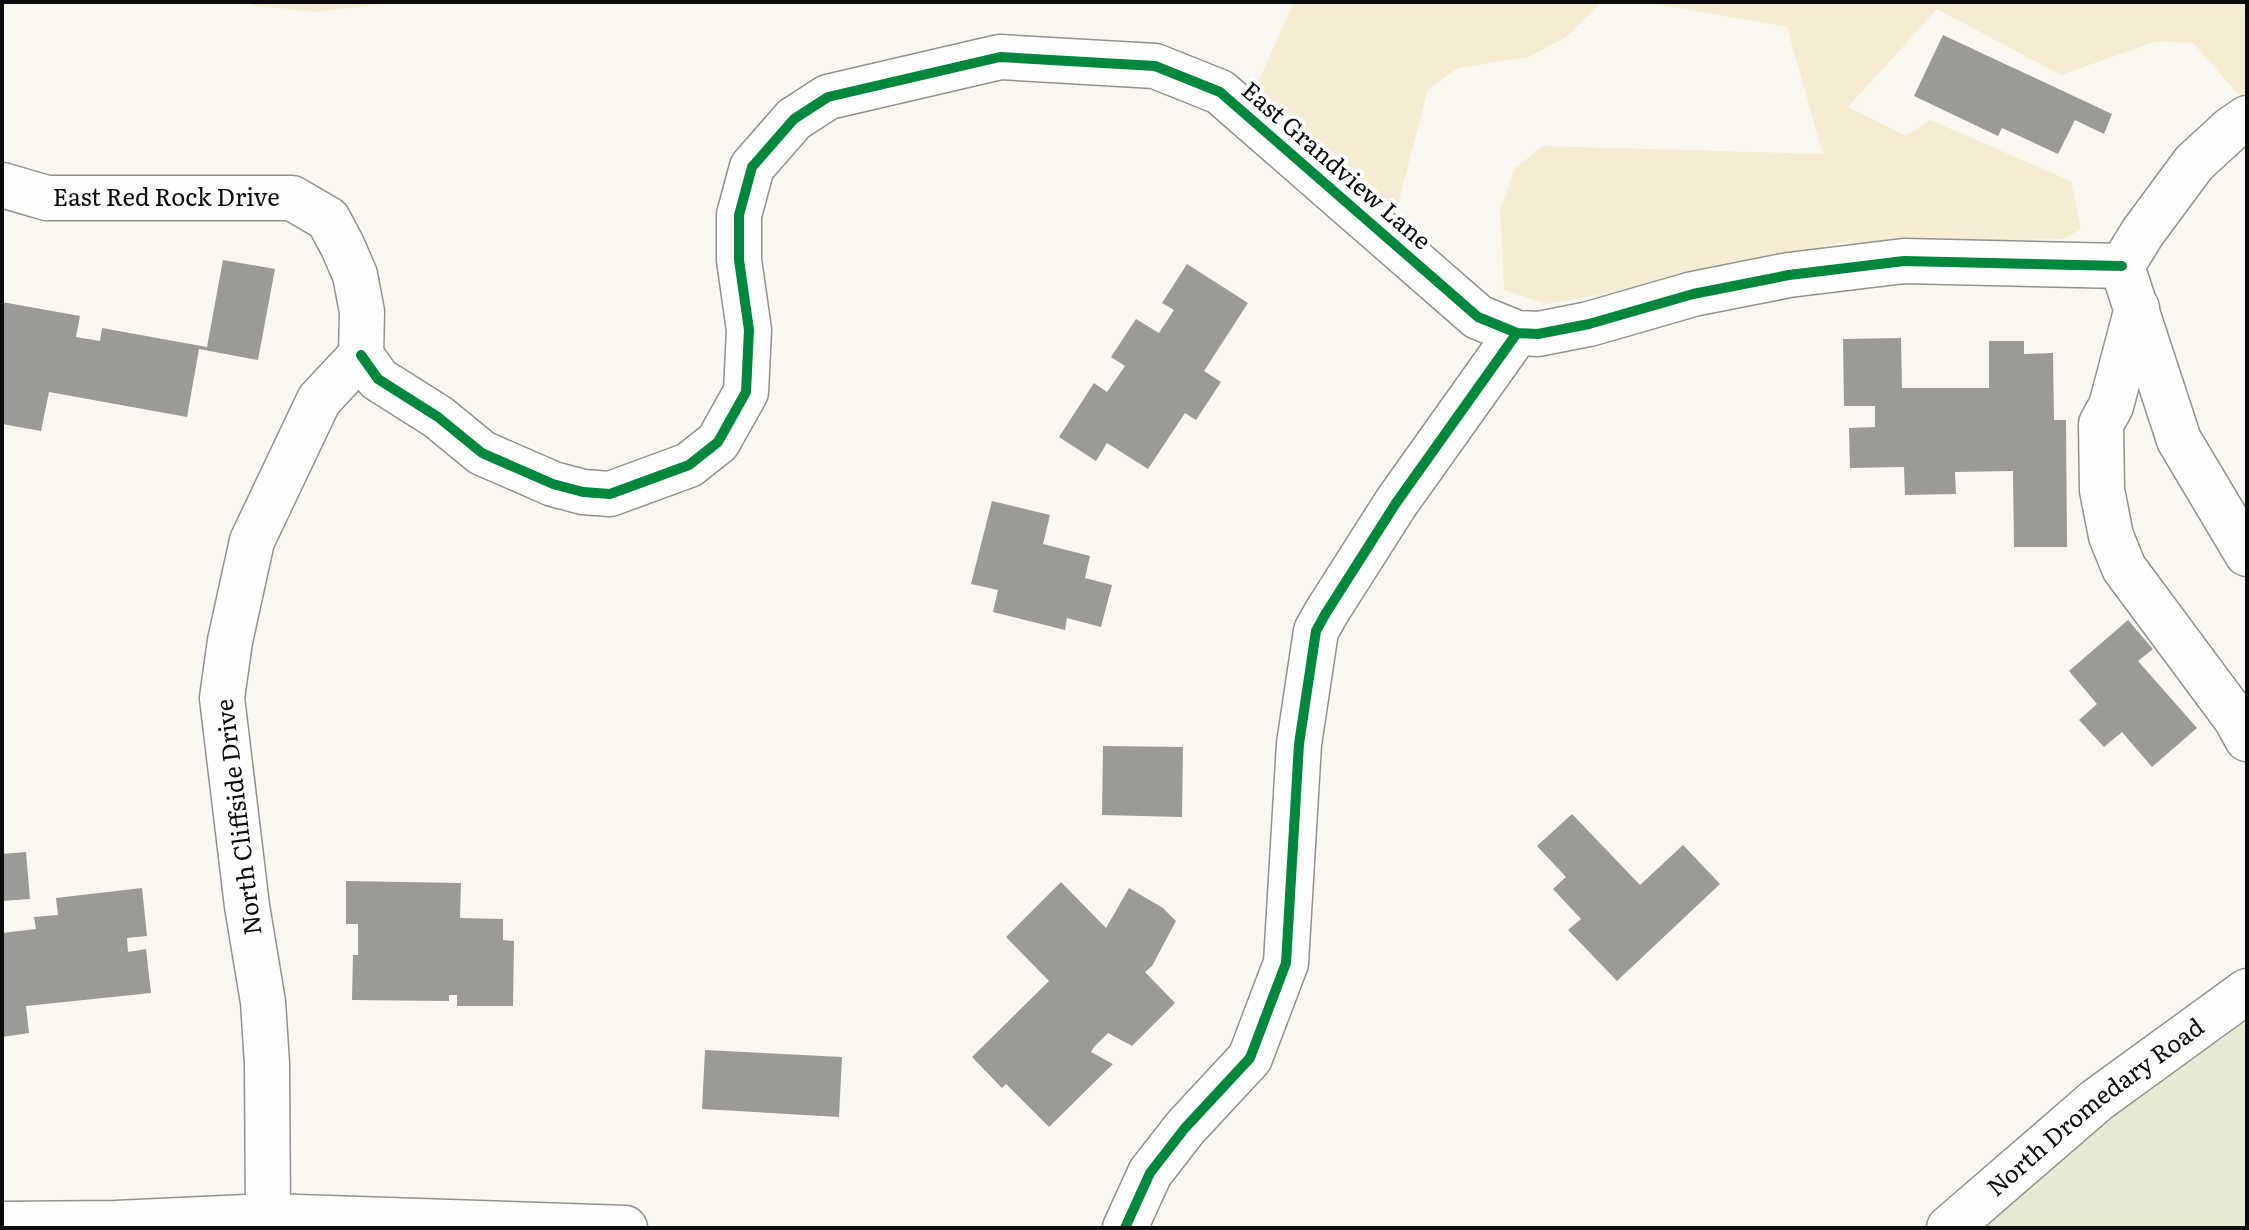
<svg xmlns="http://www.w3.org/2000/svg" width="2249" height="1230" viewBox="0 0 2249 1230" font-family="Literata,serif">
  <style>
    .green { fill: #e4ebd2 }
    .sand { fill: #f6ecd4 }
    .building { fill: #9c9a96 }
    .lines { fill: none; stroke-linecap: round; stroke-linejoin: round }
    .minor-casing { stroke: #92918e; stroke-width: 47 }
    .minor { stroke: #fefefd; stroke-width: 44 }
    .cycleway-casing { stroke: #fff; stroke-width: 15 }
    .cycleway { stroke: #00873e; stroke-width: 10 }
    .labels { text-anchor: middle; stroke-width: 8; stroke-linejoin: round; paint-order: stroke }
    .street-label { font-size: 24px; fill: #0b0b0b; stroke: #fff }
  </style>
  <rect width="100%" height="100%" fill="#f9f7f0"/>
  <path class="green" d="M 2247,1018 L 2247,1228 L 1982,1228 L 2129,1092 L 2221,1040 Z"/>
  <path class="sand" d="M 253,2 L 400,2 L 316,12 L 252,5 Z
    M 1294,2 L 1602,2 L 1566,37 L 1529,57 L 1458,68 L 1428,89 L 1395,216 L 1376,210 L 1256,87 Z
    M 1646,2 L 2247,2 L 2247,92 L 2240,96 L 2193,43 L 2157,41 L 2061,75 L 1937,9 L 1848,107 L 1906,136 L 1930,120 L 2071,181 L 2081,229 L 2064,239 L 1839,243 L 1599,295 L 1547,304 L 1504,290 L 1500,211 L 1515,168 L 1543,146 L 1823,154 L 1787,27 Z"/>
  <path class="building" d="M 1943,35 L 2112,114 L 2104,134 L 2075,120 L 2058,154 L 2002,128 L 1998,136 L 1914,96 Z
    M 223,260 L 275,269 L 258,360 L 199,349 L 187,417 L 49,392 L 41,431 L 2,424 L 2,302 L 80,316 L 76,337 L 100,341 L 102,328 L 207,347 Z
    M 1187,264 L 1248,303 L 1204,371 L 1221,382 L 1196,420 L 1185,413 L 1148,469 L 1107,443 L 1096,461 L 1059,437 L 1094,383 L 1107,392 L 1125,366 L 1111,357 L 1136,319 L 1159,333 L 1174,310 L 1162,303 Z
    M 1901,338 L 1902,388 L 1989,388 L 1989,341 L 2024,341 L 2024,354 L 2053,353 L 2054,420 L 2066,420 L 2067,547 L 2014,547 L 2013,471 L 1955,472 L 1956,494 L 1905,495 L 1904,467 L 1850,468 L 1849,428 L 1875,427 L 1875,406 L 1844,406 L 1843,339 Z
    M 992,501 L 1050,515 L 1043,544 L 1090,556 L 1085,578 L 1112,585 L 1101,627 L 1067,618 L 1065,630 L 993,612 L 998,590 L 971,584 Z
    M 2128,620 L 2153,649 L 2138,661 L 2197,728 L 2152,767 L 2122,732 L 2104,747 L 2079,720 L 2097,704 L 2069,671 Z
    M 1103,746 L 1183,747 L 1182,817 L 1102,815 Z
    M 1572,814 L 1640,885 L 1683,845 L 1720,884 L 1617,981 L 1568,930 L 1581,919 L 1553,889 L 1566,877 L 1537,846 Z
    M 26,852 L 30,899 L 2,901 L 2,854 Z
    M 346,881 L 461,883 L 460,918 L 503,919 L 503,940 L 514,941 L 513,1006 L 457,1006 L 457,995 L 449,995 L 449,1001 L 352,1000 L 353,955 L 358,955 L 358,924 L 346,924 Z
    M 1061,882 L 1106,928 L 1129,888 L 1163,908 L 1176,921 L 1152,966 L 1145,972 L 1175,1003 L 1132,1046 L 1108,1033 L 1094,1047 L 1091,1052 L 1113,1064 L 1049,1127 L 1006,1084 L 1002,1088 L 972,1057 L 1049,981 L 1006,937 Z
    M 142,888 L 147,936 L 127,938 L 128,952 L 146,949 L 151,993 L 26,1006 L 29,1033 L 2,1037 L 2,933 L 36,929 L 34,917 L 58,915 L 56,898 Z
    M 705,1050 L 842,1057 L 839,1117 L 702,1109 Z"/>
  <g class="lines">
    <g class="minor-casing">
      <g id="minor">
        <path d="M 2247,118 L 2231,129 L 2194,163 L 2143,232 L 2122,266 L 2179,440 L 2247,554"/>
        <path id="s1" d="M 2,185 L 47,198 L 292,198 L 328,219 L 342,245 L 355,275 L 362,312 L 361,355"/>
        <path d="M 2137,308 L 2111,406 L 2101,424 L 2102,490 L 2111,536 L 2124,568 L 2236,719 L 2247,739"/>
        <path d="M 361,355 L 378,379 L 438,417 L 482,453 L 553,484 L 583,492 L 610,494 L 689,465 L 718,442 L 746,392 L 749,330 L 739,260 L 739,215 L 752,167 L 794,119 L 828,97 L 1000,57 L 1155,66 L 1220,92 L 1478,317 L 1517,333 L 1538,334 L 1589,324 L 1693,294 L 1789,275 L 1904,261 L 2122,266"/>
        <path d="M 268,1216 L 267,1064 L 263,1002 L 247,906 L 222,698 L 230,641 L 252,541 L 319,400 L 361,355"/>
        <path d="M 2,1224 L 116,1223 L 268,1216 L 625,1228"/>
        <path d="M 1125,1228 L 1150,1173 L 1185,1128 L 1250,1058 L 1286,963 L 1299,744 L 1316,631 L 1326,613 L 1396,503 L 1517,333"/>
        <path id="s2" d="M 1949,1228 L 2097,1100 L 2247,991"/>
      </g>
    </g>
    <use href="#minor" class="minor"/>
    <g class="cycleway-casing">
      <path id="cycleway" d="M 361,355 L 378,379 L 438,417 L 482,453 L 553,484 L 583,492 L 610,494 L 689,465 L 718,442 L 746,392 L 749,330 L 739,260 L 739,215 L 752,167 L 794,119 L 828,97 L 1000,57 L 1155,66 L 1220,92 L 1478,317 L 1517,333 L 1538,334 L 1589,324 L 1693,294 L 1789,275 L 1904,261 L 2122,266
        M 1125,1228 L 1150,1173 L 1185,1128 L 1250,1058 L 1286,963 L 1299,744 L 1316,631 L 1326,613 L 1396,503 L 1517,333"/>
    </g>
    <use href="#cycleway" class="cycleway"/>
  </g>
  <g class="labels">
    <g class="street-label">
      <text transform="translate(1336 166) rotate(41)" y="8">East Grandview Lane</text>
      <text dy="8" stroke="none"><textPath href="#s1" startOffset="166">East Red Rock Drive</textPath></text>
      <text transform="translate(239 817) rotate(-97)" y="8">North Cliffside Drive</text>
      <text dy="8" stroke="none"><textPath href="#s2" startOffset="190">North Dromedary Road</textPath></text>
    </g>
  </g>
  <rect width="2249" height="1230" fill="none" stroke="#0b0b0b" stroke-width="8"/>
</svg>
